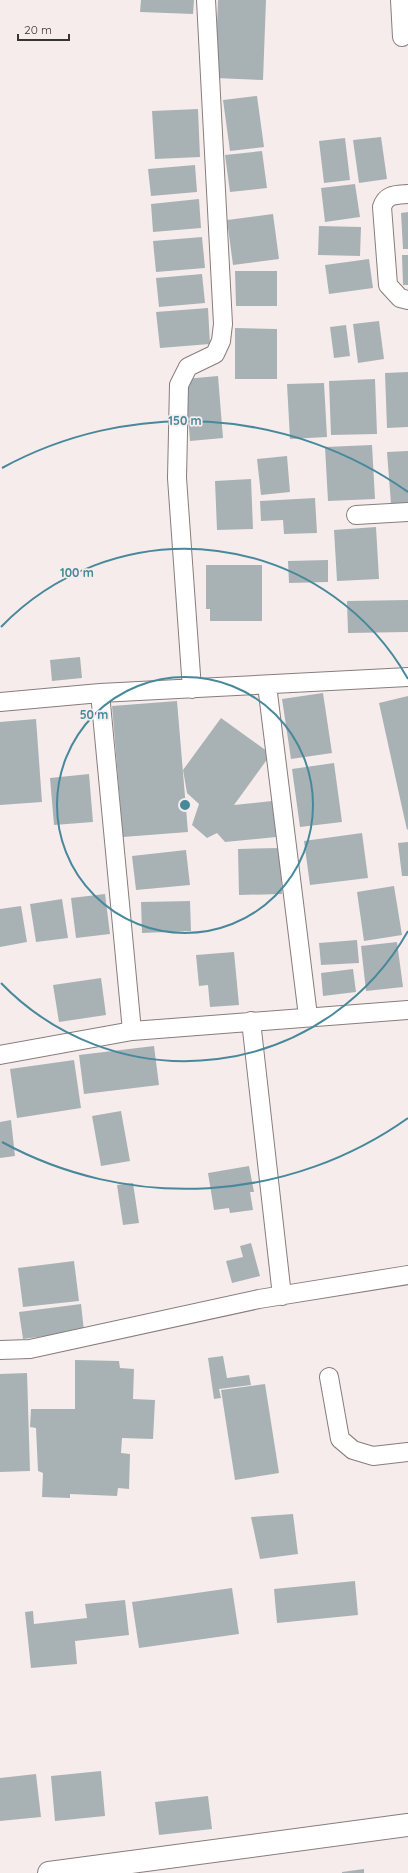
<svg xmlns="http://www.w3.org/2000/svg" width="408" height="1873" viewBox="0 0 408 1873" font-family="Quicksand,sans-serif">
  <style>
    .building { fill: #a8b2b5 }
    .lines { fill: none; stroke-linecap: round; stroke-linejoin: round }
    .street-casing { stroke: #877d7d; stroke-width: 20 }
    .secondary-casing { stroke: #877d7d; stroke-width: 24 }
    .street { stroke: #fff; stroke-width: 18 }
    .secondary { stroke: #fff; stroke-width: 22 }
    .ring { fill: none; stroke: #47899b; stroke-width: 2 }
    .centre { fill: #47899b; stroke: #f7ecec; stroke-width: 2 }
    .ring-label { font-size: 12px; text-anchor: middle; font-weight: bold; fill: #47899b; stroke: #f7ecec; stroke-width: 3.5; stroke-linejoin: round; paint-order: stroke }
  </style>
  <rect width="100%" height="100%" fill="#f7ecec"/>
  <path class="building" d="M 141,0 L 194,0 L 193,14 L 140,12 Z
    M 218,0 L 266,0 L 263,80 L 215,78 Z
    M 257,96 L 264,147 L 230,151 L 223,100 Z
    M 198,109 L 200,157 L 155,159 L 152,111 Z
    M 381,137 L 387,179 L 359,183 L 353,140 Z
    M 345,138 L 350,180 L 324,183 L 319,141 Z
    M 262,151 L 267,188 L 230,192 L 225,155 Z
    M 195,165 L 197,192 L 151,196 L 148,169 Z
    M 355,184 L 360,217 L 325,222 L 321,188 Z
    M 199,199 L 201,228 L 153,232 L 151,204 Z
    M 408,212 L 408,249 L 403,249 L 401,213 Z
    M 273,214 L 279,259 L 233,265 L 227,220 Z
    M 319,226 L 361,227 L 360,256 L 318,255 Z
    M 202,237 L 205,268 L 156,272 L 153,241 Z
    M 402,255 L 408,255 L 408,285 L 403,285 Z
    M 369,259 L 373,288 L 329,294 L 325,265 Z
    M 235,271 L 277,271 L 277,306 L 236,306 Z
    M 202,274 L 205,303 L 159,307 L 156,278 Z
    M 208,308 L 210,344 L 160,348 L 156,312 Z
    M 379,321 L 384,359 L 358,363 L 353,324 Z
    M 346,325 L 350,356 L 334,358 L 330,327 Z
    M 235,328 L 277,329 L 277,379 L 235,379 Z
    M 408,372 L 408,427 L 387,428 L 385,373 Z
    M 218,376 L 223,438 L 190,441 L 185,379 Z
    M 375,379 L 377,434 L 331,435 L 329,381 Z
    M 324,383 L 327,437 L 290,439 L 287,384 Z
    M 372,445 L 375,499 L 328,501 L 325,447 Z
    M 408,451 L 408,503 L 391,504 L 387,452 Z
    M 287,456 L 290,492 L 261,495 L 257,459 Z
    M 251,479 L 253,529 L 217,530 L 215,481 Z
    M 315,498 L 317,533 L 284,534 L 283,520 L 261,521 L 260,501 Z
    M 376,527 L 379,579 L 337,581 L 334,530 Z
    M 328,560 L 328,582 L 289,583 L 288,561 Z
    M 206,565 L 262,565 L 262,621 L 210,621 L 210,609 L 206,609 Z
    M 408,600 L 408,632 L 348,633 L 347,601 Z
    M 80,657 L 82,678 L 52,681 L 50,660 Z
    M 323,693 L 332,753 L 291,759 L 282,699 Z
    M 408,696 L 408,829 L 407,830 L 379,703 Z
    M 177,701 L 188,832 L 123,837 L 112,706 Z
    M 221,718 L 271,754 L 234,805 L 272,801 L 276,837 L 225,842 L 217,833 L 207,838 L 192,825 L 199,804 L 187,793 L 183,770 Z
    M 36,719 L 42,802 L 0,805 L 0,722 Z
    M 334,763 L 342,822 L 300,827 L 292,769 Z
    M 89,774 L 93,822 L 54,825 L 50,778 Z
    M 362,833 L 368,878 L 310,885 L 304,841 Z
    M 408,842 L 408,876 L 402,876 L 398,843 Z
    M 280,848 L 282,894 L 239,895 L 238,849 Z
    M 186,850 L 190,885 L 136,890 L 132,856 Z
    M 394,886 L 402,935 L 364,941 L 357,892 Z
    M 105,894 L 110,934 L 76,938 L 71,898 Z
    M 62,899 L 68,938 L 36,942 L 30,904 Z
    M 190,901 L 191,931 L 142,933 L 141,902 Z
    M 21,906 L 27,942 L 0,947 L 0,909 Z
    M 357,940 L 359,963 L 321,965 L 319,943 Z
    M 397,942 L 403,987 L 366,991 L 361,946 Z
    M 234,952 L 239,1005 L 210,1007 L 208,985 L 199,986 L 196,955 Z
    M 353,969 L 356,992 L 323,996 L 321,973 Z
    M 101,978 L 106,1015 L 59,1022 L 53,985 Z
    M 154,1046 L 159,1085 L 84,1094 L 79,1055 Z
    M 74,1060 L 81,1108 L 17,1118 L 10,1069 Z
    M 121,1111 L 130,1161 L 101,1166 L 92,1116 Z
    M 11,1120 L 15,1156 L 0,1158 L 0,1122 Z
    M 249,1166 L 254,1192 L 250,1192 L 253,1210 L 230,1213 L 229,1208 L 214,1210 L 208,1173 Z
    M 133,1183 L 139,1223 L 123,1225 L 117,1185 Z
    M 251,1243 L 260,1276 L 232,1283 L 226,1261 L 243,1257 L 240,1246 Z
    M 74,1261 L 79,1301 L 23,1307 L 18,1268 Z
    M 81,1304 L 84,1331 L 23,1339 L 19,1312 Z
    M 223,1356 L 227,1378 L 249,1375 L 251,1385 L 219,1389 L 221,1398 L 214,1399 L 208,1358 Z
    M 75,1360 L 119,1361 L 120,1368 L 134,1369 L 133,1399 L 155,1400 L 153,1439 L 122,1438 L 121,1453 L 130,1454 L 129,1489 L 118,1488 L 117,1496 L 70,1494 L 70,1498 L 42,1497 L 43,1473 L 38,1471 L 36,1428 L 30,1427 L 31,1409 L 75,1409 Z
    M 27,1373 L 30,1471 L 0,1472 L 0,1374 Z
    M 265,1384 L 279,1473 L 235,1480 L 221,1390 Z
    M 293,1514 L 298,1554 L 260,1559 L 251,1517 Z
    M 355,1581 L 358,1615 L 277,1623 L 274,1589 Z
    M 232,1588 L 239,1634 L 139,1648 L 132,1602 Z
    M 125,1600 L 129,1635 L 75,1641 L 77,1664 L 31,1668 L 25,1612 L 33,1611 L 34,1624 L 87,1618 L 85,1604 Z
    M 101,1771 L 105,1816 L 55,1821 L 51,1776 Z
    M 36,1774 L 41,1817 L 0,1821 L 0,1778 Z
    M 208,1796 L 212,1829 L 159,1835 L 155,1802 Z
    M 364,1869 L 364,1873 L 342,1873 L 342,1872 Z"/>
  <g class="lines">
    <g class="street-casing">
      <path id="street" d="M 400,0 L 402,37
        M 408,194 C 396,195 386,194 382,207 L 388,285 L 400,298 L 408,300
        M 356,515 L 408,512
        M 267,685 L 308,1016
        M 192,689 L 177,478 L 179,385 L 188,367 L 215,354 L 221,341 L 223,324 L 206,0
        M 100,693 L 132,1031
        M 0,702 L 100,693 L 408,677
        M 251,1021 L 282,1296
        M 0,1055 L 132,1031 L 408,1010
        M 0,1350 L 30,1349 L 259,1299 L 408,1275
        M 329,1377 L 340,1439 L 353,1450 L 373,1456 L 408,1452"/>
    </g>
    <g class="secondary-casing">
      <path id="secondary" d="M 49,1873 L 408,1825"/>
    </g>
    <use href="#street" class="street"/>
    <use href="#secondary" class="secondary"/>
  </g>
  <g class="ring">
    <circle cx="185" cy="805" r="128"/>
    <path d="M408 931A256 256 0 0 1 1 983M1 627A256 256 0 0 1 408 679"/>
    <path d="M408 1118A384 384 0 0 1 2 1142M2 468A384 384 0 0 1 408 492"/>
  </g>
  <circle cx="185" cy="805" r="6" class="centre"/>
  <g class="ring-label">
    <text x="185" y="425">150 m</text>
    <text x="77" y="577">100 m</text>
    <text x="94" y="719">50 m</text>
  </g>
  <path d="M18 34v6h51v-6" fill="none" stroke="#393434" stroke-width="2"/>
  <text x="24" y="34" font-size="12" fill="#393434" stroke="#f7ecec" stroke-width="3" paint-order="stroke">20 m</text>
</svg>
